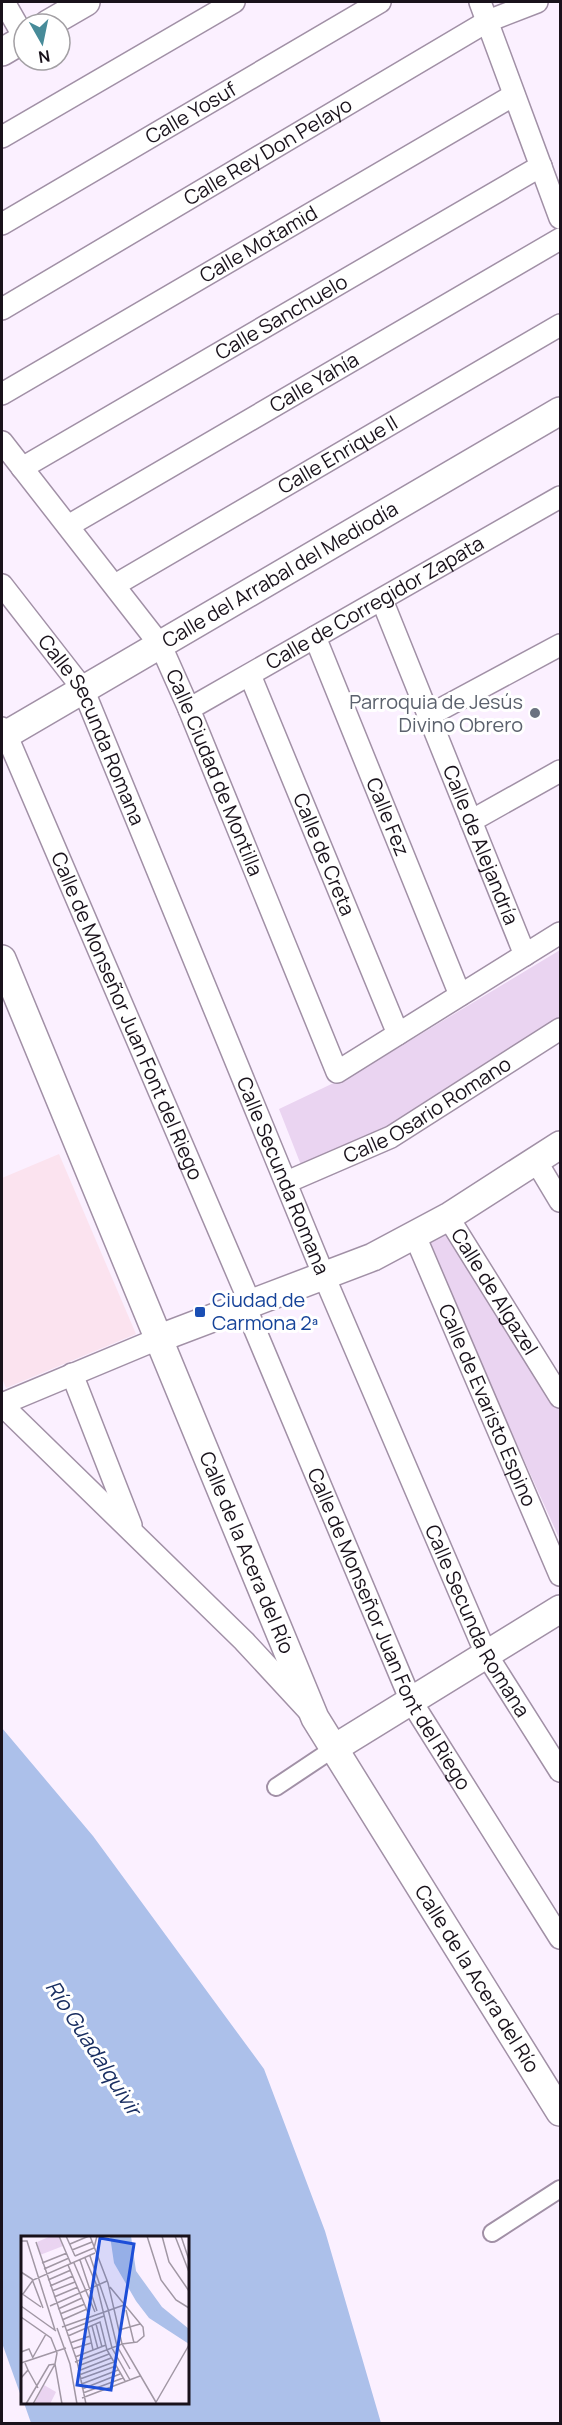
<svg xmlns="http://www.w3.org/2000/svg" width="562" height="2425" viewBox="0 0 562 2425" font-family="Manrope,sans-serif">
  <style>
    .education { fill: #fbe3ef }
    .green { fill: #ead4f1 }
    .water { fill: #acc0ea }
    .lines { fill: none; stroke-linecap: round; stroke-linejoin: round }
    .pedestrian-casing { stroke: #a190a6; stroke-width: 20 }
    .minor-casing { stroke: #a190a6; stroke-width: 24 }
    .tertiary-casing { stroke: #a190a6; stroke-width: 30 }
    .pedestrian { stroke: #fff; stroke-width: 16 }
    .minor { stroke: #fff; stroke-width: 21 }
    .tertiary { stroke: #fff; stroke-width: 27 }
    .worship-dot { fill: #6b7280; stroke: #fff; stroke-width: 2 }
    .transit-dot { fill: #1a4fb4; stroke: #fff; stroke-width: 2 }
    .labels { text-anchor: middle; stroke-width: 6; stroke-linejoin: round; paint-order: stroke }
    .street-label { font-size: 20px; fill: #19121b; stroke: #fff }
    .worship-label { font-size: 20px; fill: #5b616d; stroke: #fff; text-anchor: end }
    .transit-label { font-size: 20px; fill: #164399; stroke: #fff; text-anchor: start }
    .water-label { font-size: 21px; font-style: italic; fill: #192e61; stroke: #fff }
    .inset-road { fill: none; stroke: #a197a4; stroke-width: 1.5 }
    .view { fill: #1d4ed8; fill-opacity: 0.15; stroke: #1d4ed8; stroke-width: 3 }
    .inset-edge { fill: none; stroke: #19121b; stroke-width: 3 }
  </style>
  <rect width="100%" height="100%" fill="#fbf0ff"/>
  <path class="education" d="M 59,1154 L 136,1334 L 6,1388 L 2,1378 L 2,1178 Z"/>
  <path class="green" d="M 560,950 L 560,1017 L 385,1128 L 301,1165 L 279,1109 L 363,1069 Z
    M 454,1226 L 560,1406 L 560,1540 L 425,1240 Z"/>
  <path class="water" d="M 2,1728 L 93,1836 L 264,2069 L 325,2231 L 381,2423 L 31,2423 L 24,2403 L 188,2402 L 188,2238 L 22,2238 L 22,2399 L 2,2343 Z"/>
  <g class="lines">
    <g class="pedestrian-casing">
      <path id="pedestrian" d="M 276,1787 L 333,1749
        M 492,2233 L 560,2189"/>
    </g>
    <g class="minor-casing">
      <g id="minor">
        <path d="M 4,2 L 24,37"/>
        <path d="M 480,2 L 560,218"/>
        <path d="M 2,137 L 234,2"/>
        <path id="s1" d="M 2,224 L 380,2"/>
        <path id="s2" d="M 2,309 L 488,21 L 537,2"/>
        <path id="s3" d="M 2,394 L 514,95"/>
        <path id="s4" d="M 2,442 L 161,646 L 189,709 L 337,1072 L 560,933"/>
        <path id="s5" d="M 22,468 L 541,166"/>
        <path id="s6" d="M 68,526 L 560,239"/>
        <path id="s7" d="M 2,585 L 83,689 L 324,1276 L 486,1654 L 560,1771"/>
        <path id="s8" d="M 115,585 L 560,325"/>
        <path id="s9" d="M 382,600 L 525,955"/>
        <path id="s10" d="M 315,637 L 460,995"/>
        <path id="s11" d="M 250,675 L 398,1034"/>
        <path id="s12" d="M 189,709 L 560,497"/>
        <path d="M 428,716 L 560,645"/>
        <path id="s13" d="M 2,728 L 6,734 L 250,1303"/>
        <path d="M 471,821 L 560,771"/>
        <path d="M 536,1161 L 560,1201"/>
        <path id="s14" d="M 287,1182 L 391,1137 L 560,1029"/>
        <path id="s15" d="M 448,1217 L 560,1397"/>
        <path id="s16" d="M 415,1236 L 560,1575"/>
        <path id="s17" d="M 245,1306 L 411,1701 L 560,1938"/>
        <path d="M 72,1374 L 131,1525"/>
        <path d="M 2,1404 L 160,1338"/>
        <path d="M 2,1405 L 244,1641 L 307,1709"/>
      </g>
    </g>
    <g class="tertiary-casing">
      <g id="tertiary">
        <path d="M 48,24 L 86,2"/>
        <path d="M 2,52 L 24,39"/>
        <path id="s18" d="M 2,737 L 560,411"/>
        <path id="s19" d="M 2,959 L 315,1718 L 560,2112"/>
        <path d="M 160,1338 L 373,1257 L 448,1217 L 560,1145"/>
        <path d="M 333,1749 L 560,1609"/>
      </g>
    </g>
    <use href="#pedestrian" class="pedestrian"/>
    <use href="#minor" class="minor"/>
    <use href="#tertiary" class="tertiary"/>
  </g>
  <circle class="worship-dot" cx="535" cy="713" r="6"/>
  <rect class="transit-dot" x="194" y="1306" width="12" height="12" rx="3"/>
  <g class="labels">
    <g class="street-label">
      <text dy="7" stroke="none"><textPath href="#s1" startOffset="219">Calle Yosuf</textPath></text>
      <text dy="7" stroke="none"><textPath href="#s2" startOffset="309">Calle Rey Don Pelayo</textPath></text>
      <text dy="7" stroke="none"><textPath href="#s3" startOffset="297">Calle Motamid</textPath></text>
      <text dy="7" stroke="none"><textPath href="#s5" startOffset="300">Calle Sanchuelo</textPath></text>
      <text dy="7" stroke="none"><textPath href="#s6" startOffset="285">Calle Yahía</textPath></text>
      <text dy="7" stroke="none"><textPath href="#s8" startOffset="258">Calle Enrique II</textPath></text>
      <text dy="7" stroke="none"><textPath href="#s18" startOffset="322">Calle del Arrabal del Mediodía</textPath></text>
      <text dy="7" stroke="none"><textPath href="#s12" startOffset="214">Calle de Corregidor Zapata</textPath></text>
      <text dy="7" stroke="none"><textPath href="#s7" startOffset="172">Calle Secunda Romana</textPath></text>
      <text dy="7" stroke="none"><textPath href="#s4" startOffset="396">Calle Ciudad de Montilla</textPath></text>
      <text dy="7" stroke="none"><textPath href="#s10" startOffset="194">Calle Fez</textPath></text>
      <text dy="7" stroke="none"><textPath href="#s9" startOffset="264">Calle de Alejandría</textPath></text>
      <text dy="7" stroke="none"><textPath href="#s11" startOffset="194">Calle de Creta</textPath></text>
      <text dy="7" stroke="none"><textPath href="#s13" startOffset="314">Calle de Monseñor Juan Font del Riego</textPath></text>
      <text dy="7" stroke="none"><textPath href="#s14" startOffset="158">Calle Osario Romano</textPath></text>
      <text dy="7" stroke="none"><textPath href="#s7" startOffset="658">Calle Secunda Romana</textPath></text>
      <text dy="7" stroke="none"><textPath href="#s15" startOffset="88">Calle de Algazel</textPath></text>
      <text dy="7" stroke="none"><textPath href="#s16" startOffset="184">Calle de Evaristo Espino</textPath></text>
      <text dy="7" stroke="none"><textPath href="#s19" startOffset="642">Calle de la Acera del Río</textPath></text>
      <text dy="7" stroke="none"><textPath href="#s7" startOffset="1144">Calle Secunda Romana</textPath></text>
      <text dy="7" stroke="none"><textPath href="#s17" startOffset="354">Calle de Monseñor Juan Font del Riego</textPath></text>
      <text dy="7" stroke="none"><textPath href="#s19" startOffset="1128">Calle de la Acera del Río</textPath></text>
    </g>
    <g class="worship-label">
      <text x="523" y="709">Parroquia de Jesús<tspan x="523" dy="23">Divino Obrero</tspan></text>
    </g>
    <g class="transit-label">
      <text x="212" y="1307">Ciudad de<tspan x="212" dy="23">Carmona 2ª</tspan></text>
    </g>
    <g class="water-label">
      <text transform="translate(93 2048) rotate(57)" y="7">Río Guadalquivir</text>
    </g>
  </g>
  <g transform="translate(21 2236)">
    <rect width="168" height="168" fill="#fbf0ff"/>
    <path d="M 30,0 L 38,0 L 42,10 L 19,19 L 16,6 ZM 23,149 L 35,156 L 29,168 L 13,168 Z" fill="#ead4f1"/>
    <path d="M 89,0 L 110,0 L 115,35 L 141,71 L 168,93 L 168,108 L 128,82 L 115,65 L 93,27 Z" fill="#acc0ea"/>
    <path class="inset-road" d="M 38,0 L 50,28M 45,0 L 54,20M 69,0 L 87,47 L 101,108 L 136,168M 126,0 L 140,44 L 155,64 L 168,72M 141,0 L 148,26 L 168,55M 154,0 L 168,36M 160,0 L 168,24M 0,5 L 6,5 L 34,94M 15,6 L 56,125 L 65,168M 49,8 L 68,0M 51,14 L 71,6M 54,20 L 73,12 L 76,0M 69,20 L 87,73M 64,22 L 76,50 L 91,112 L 109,144M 59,24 L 76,75M 21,27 L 46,17M 53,27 L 74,76M 47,29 L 68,79M 23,33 L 48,22M 0,36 L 11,43 L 22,72M 27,44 L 50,34M 29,50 L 52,40M 31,55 L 54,46M 0,57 L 20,71M 2,58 L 12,44 L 74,17M 33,61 L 57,51M 0,70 L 35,95M 29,70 L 86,45M 37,73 L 61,62M 87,73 L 96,110 L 109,133M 105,74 L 113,107M 39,78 L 64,68M 0,81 L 30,102 L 36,117 L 34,128 L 12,168M 41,84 L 66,73M 75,88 L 81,111M 71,90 L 77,113M 41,91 L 103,69M 67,91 L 72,114M 36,92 L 49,128 L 56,168M 98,94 L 119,88M 45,95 L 83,80M 47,100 L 79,86 L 86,114 L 104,145M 49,107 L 69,100M 51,113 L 70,107M 0,116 L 8,113 L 12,122M 12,121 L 25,98M 54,121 L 85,109M 54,126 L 101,108 L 116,106 L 123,100 L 122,91 L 89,51M 0,127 L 45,112M 57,130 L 88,118M 7,134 L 17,152M 57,135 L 90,122M 58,139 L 93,126M 0,142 L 7,134 L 4,127M 59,143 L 95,130M 58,149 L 97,134M 61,153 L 99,138M 62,157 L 102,142M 61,162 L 119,140M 5,168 L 28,129 L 34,128 L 41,168M 134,168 L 168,109"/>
    <path class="view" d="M 79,2 L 113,8 L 90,154 L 56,149 Z"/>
    <rect width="168" height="168" class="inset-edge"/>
  </g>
  <rect width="562" height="2425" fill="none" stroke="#19121b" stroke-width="6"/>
  <g transform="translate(42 42) rotate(171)"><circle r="28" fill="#ffffff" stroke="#a3a0a4" stroke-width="1.5"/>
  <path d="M0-4.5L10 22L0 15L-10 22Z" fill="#478b99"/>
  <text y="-9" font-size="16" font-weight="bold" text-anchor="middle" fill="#19121b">N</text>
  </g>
</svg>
